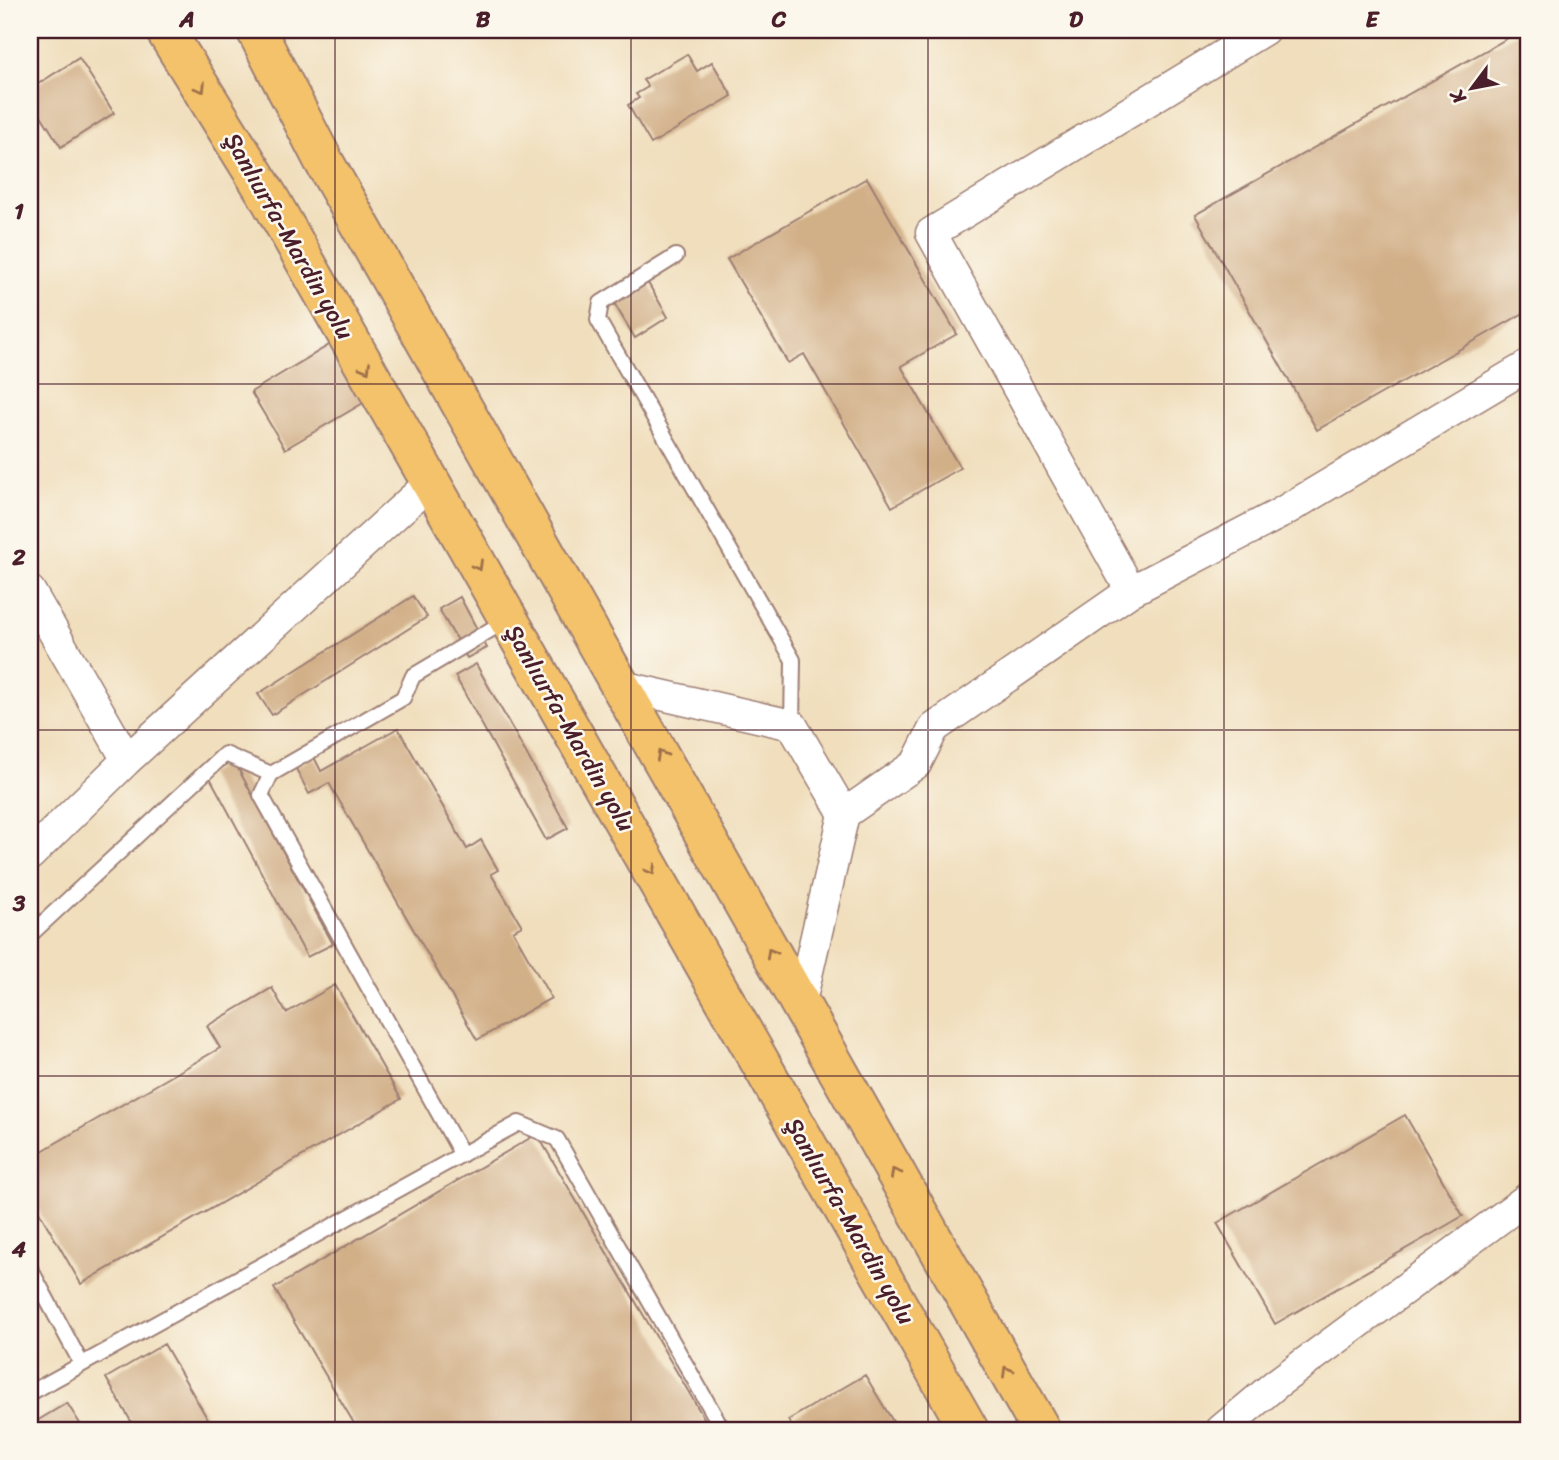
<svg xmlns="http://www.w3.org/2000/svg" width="1559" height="1460" viewBox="0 0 1559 1460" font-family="Sriracha,sans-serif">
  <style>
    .building { fill: #d1af87 }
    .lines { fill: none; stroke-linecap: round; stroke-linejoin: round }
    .lane-casing { stroke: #9d7e74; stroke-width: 18 }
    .street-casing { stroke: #9d7e74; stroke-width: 33 }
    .highway-casing { stroke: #9d7e74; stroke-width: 42 }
    .lane { stroke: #fff; stroke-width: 14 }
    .street { stroke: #fff; stroke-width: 30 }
    .highway { stroke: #f4c26a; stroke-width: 38 }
    .oneway { stroke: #9f704a }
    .grid { fill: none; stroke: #4a1f2b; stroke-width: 2; stroke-opacity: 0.55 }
    .labels { text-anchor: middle; stroke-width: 5; stroke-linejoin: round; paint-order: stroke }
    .street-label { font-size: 24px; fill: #4a1f2b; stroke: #fbf7ec }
    .neatline { fill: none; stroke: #4a1f2b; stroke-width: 2.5 }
    .grid-label { font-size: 23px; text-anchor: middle; font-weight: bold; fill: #4a1f2b }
  </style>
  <rect width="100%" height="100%" fill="#fbf7ec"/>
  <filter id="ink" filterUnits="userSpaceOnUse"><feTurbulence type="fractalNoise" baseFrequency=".0143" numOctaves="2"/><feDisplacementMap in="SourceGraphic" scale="14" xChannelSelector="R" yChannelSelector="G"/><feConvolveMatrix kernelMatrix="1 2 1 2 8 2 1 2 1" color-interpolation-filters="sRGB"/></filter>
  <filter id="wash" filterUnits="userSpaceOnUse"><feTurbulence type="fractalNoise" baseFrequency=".00686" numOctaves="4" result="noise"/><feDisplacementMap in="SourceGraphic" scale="28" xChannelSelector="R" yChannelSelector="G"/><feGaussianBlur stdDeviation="1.57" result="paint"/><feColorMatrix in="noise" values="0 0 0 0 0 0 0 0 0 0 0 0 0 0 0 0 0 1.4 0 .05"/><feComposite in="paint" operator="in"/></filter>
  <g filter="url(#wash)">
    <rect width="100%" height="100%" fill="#f0debc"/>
    <g id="blocks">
      <path class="building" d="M 1522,30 L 1529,30 L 1529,310 L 1317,430 L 1195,215 Z
        M 687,54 L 697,71 L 712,62 L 732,96 L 651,144 L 628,105 L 639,98 L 636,94 L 648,87 L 643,80 Z
        M 79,58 L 114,113 L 61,147 L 30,98 L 30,89 Z
        M 867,178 L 957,334 L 901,366 L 960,468 L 892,507 L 804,354 L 788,363 L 727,259 Z
        M 648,283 L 668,317 L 635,338 L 614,303 Z
        M 331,344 L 365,402 L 285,449 L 251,392 Z
        M 413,596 L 427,617 L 272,715 L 258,694 Z
        M 460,597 L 487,648 L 467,658 L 439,609 Z
        M 476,664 L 568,828 L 546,840 L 455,676 Z
        M 398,728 L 467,849 L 481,840 L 498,870 L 491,874 L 522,926 L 513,931 L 551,998 L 477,1040 L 329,783 L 309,794 L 295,767 L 314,757 L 321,771 Z
        M 234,761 L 333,944 L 307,957 L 208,774 Z
        M 335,985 L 401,1099 L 81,1284 L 30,1196 L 30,1158 L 220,1048 L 207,1026 L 272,988 L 286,1013 Z
        M 1405,1115 L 1463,1216 L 1275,1324 L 1217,1223 Z
        M 537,1134 L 711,1430 L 358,1430 L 274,1288 Z
        M 164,1344 L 214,1430 L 136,1430 L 106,1378 Z
        M 865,1375 L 898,1430 L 794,1430 L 788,1420 Z
        M 67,1403 L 84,1430 L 30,1430 L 30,1425 Z"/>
    </g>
  </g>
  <g filter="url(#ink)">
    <use href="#blocks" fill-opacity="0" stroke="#9d7e74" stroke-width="2"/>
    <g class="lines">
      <g class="lane-casing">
        <path id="lane" d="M 676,256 L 601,303 L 598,320 L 793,660 L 792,725
          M 30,935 L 225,754 L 271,774
          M 462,1155 L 261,795 L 271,774 L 403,698 L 413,676 L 507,620
          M 30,1268 L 81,1363
          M 30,1393 L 519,1123 L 557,1139 L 723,1430"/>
      </g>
      <g class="street-casing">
        <path id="street" d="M 30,591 L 127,760
          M 1131,591 L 931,233 L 1264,30
          M 622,686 L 792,725 L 844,814 L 800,1006
          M 844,814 L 916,764 L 934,728 L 1131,591 L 1279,514 L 1529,365
          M 30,855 L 127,760 L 431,482
          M 1221,1430 L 1276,1384 L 1529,1197"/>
      </g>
      <g class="highway-casing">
        <path id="highway" d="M 165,30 L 268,196 L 969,1430
          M 256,30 L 323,160 L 1041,1430"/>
      </g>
      <use href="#lane" class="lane"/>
      <use href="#street" class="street"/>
      <use href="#highway" class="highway"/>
    </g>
    <defs><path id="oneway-chevron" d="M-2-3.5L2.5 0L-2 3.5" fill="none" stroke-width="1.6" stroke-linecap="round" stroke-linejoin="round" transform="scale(1.75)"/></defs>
    <g class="oneway">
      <use href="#oneway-chevron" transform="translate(201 88) rotate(58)"/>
      <use href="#oneway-chevron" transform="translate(366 368) rotate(60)"/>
      <use href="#oneway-chevron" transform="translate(478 566) rotate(60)"/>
      <use href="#oneway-chevron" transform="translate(661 755) rotate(-119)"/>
      <use href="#oneway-chevron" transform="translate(651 870) rotate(60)"/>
      <use href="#oneway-chevron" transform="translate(771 953) rotate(-119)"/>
      <use href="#oneway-chevron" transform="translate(895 1173) rotate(-120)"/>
      <use href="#oneway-chevron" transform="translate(1007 1371) rotate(-120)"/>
    </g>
  </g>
  <path class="grid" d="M 335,30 L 335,1430M 631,30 L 631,1430M 928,30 L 928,1430M 1224,30 L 1224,1430M 30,384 L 1529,384M 30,730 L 1529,730M 30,1076 L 1529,1076"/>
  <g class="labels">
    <g class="street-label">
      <text transform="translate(289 236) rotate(60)" y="8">Şanlıurfa-Mardin yolu</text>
      <text transform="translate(570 728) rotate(60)" y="8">Şanlıurfa-Mardin yolu</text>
      <text transform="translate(850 1221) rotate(60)" y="8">Şanlıurfa-Mardin yolu</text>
    </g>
  </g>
  <rect width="1559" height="1460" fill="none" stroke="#fbf7ec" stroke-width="77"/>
  <g transform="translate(1472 88) rotate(238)" stroke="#fbf7ec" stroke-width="5" paint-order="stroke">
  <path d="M0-5L12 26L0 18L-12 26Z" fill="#4a1f2b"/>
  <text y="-10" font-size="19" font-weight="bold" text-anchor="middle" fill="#4a1f2b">K</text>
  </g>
  <rect x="38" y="38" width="1482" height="1384" class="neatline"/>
  <g class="grid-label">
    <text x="187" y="27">A</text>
    <text x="483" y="27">B</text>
    <text x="779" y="27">C</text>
    <text x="1076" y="27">D</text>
    <text x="1372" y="27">E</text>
    <text x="19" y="219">1</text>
    <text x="19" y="565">2</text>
    <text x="19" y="911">3</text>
    <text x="19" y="1257">4</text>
  </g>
</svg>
